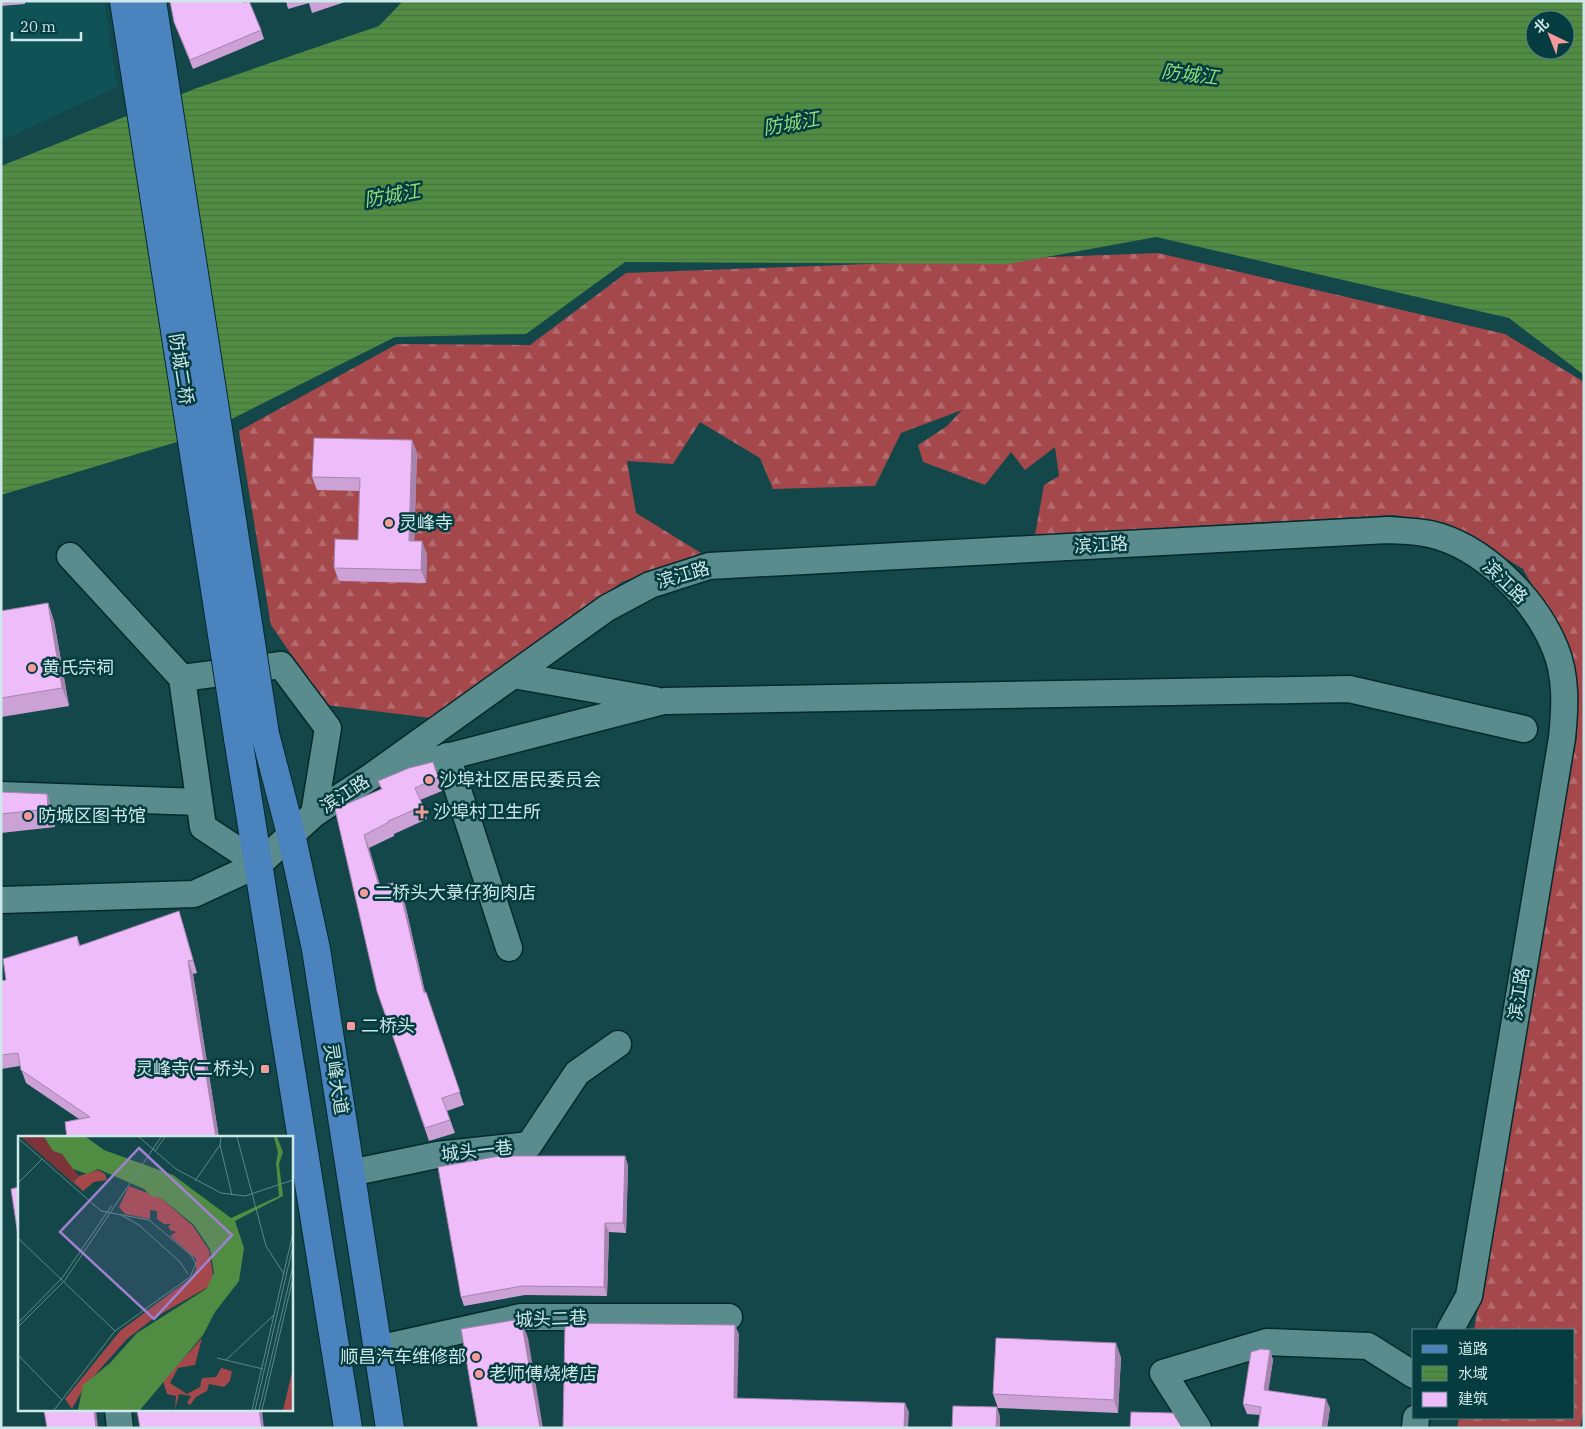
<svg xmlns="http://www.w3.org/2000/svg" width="1585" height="1429" viewBox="0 0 1585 1429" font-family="'IBM Plex Serif','Noto Sans SC',serif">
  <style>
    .built { fill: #0f5356 }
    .forest { fill: url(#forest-firs) }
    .water { fill: url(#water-rules); fill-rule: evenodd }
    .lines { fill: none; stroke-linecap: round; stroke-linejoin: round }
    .minor-casing { stroke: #032b2d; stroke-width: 29 }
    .major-casing { stroke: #032b2d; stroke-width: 30 }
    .minor { stroke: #5a8b8d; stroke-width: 26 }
    .major { stroke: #4b83bf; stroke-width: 28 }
    .major-bridge-casing { stroke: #032b2d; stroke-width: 30; stroke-linecap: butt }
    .major-bridge { stroke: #4b83bf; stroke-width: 28 }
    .wall { fill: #cca2d6 }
    .shaded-wall { fill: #a684ae }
    .building { fill: #edbcf9; stroke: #a684ae }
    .poi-dot { fill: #f59b9b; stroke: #043c3f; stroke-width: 2 }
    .labels { text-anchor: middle; stroke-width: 5; stroke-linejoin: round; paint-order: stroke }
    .street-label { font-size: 18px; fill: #cee7e8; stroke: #043c3f }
    .poi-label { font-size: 18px; fill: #cee7e8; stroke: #043c3f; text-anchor: start }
    .water-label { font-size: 19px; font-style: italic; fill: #8fdd7c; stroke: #043c3f }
    .inset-road { fill: none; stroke: #5e8789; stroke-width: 1 }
    .view { fill: #a080d1; fill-opacity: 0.15; stroke: #a080d1; stroke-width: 2.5 }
    .inset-edge { fill: none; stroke: #cee7e8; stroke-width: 2.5 }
  </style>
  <defs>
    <pattern id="forest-firs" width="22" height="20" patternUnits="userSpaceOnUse" patternTransform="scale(1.25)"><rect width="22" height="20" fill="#a4484c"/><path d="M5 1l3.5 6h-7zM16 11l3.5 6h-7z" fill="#b36b6e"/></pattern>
    <pattern id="water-rules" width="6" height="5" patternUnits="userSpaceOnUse" patternTransform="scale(1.25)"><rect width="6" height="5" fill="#518c43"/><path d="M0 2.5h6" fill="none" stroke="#4a7344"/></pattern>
  </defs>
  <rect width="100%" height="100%" fill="#134749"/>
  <path class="built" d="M 1,1 L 104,1 L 117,87 L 1,141 Z"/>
  <path class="forest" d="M 1158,253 L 1505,334 L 1584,382 L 1584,1408 L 1580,1428 L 1457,1428 L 1459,1418 L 1574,1418 L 1574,1330 L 1474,1330 L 1577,736 L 1574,681 L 1553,622 L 1523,569 L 1460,530 L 1395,515 L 1035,535 L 1044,485 L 1059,476 L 1055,447 L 1025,470 L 1011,452 L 985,485 L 923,462 L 918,445 L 947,426 L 962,410 L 901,433 L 875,486 L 773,489 L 760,458 L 700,422 L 673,464 L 627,461 L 636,513 L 701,553 L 622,582 L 431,718 L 326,705 L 271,625 L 239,431 L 397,344 L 530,345 L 626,273 Z"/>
  <path class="water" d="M 403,1 L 1584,1 L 1584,375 L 1509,318 L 1156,237 L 1008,264 L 625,262 L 526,334 L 395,337 L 200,435 L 1,495 L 1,166 L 197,88 L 379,26 ZM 1535,20 L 1565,20 L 1565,50 L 1535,50 Z"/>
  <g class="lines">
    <g class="minor-casing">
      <path id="minor" d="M 70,556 L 182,678 L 203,827 L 259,864
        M 513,675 L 655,700
        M 182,678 L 281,665 L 328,728 L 314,814
        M 447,756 L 509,948
        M 388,772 L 664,701 L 1349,689 L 1524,729
        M 1,795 L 199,802
        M 1,900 L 194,894 L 259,864 L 314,814 L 372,776 L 607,608 L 650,585 L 709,566 L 1388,530 C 1402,531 1416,531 1430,534 C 1483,546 1535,599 1555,648 C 1567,676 1565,709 1562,738 L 1469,1296 L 1450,1330
        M 350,1173 L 437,1155 L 529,1145 L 577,1073 L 618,1044
        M 377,1349 L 521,1317 L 729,1317
        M 118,1410 L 120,1428
        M 1198,1428 L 1163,1373 L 1267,1342 L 1368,1346 L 1414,1375
        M 1415,1428 L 1416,1418"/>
    </g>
    <g class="major-casing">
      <path id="major" d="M 265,734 L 291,834 L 316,949 L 390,1428
        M 238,738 L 348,1428"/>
    </g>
    <use href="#minor" class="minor"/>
    <use href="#major" class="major"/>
    <g class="major-bridge-casing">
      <path id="major-bridge" d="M 124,1 L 238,738
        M 152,1 L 265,734"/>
    </g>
    <use href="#major-bridge" class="major-bridge"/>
  </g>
  <path class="wall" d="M 1,1 L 25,1 L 25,4 L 1,6 Z
    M 286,1 L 348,1 L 312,13 L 309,3 L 288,9 Z
    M 246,2 L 261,30 L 264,39 L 193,69 L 174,22 Z
    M 412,440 L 417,453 L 414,541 L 427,554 L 426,583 L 339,581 L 334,568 L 358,540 L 359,491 L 317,490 L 312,477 Z
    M 48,603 L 54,621 L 69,706 L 1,717 L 1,611 Z
    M 437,775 L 442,791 L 420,800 L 427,819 L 394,834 L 394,836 L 369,848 L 380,886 L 398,882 L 403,895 L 425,992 L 464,1105 L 447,1111 L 455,1133 L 429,1141 L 377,991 L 335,809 L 381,789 L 378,781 Z
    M 1,792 L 47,794 L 53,812 L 55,827 L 1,833 Z
    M 183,924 L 197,973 L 193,974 L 219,1138 L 79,1119 L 26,1083 L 20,1066 L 1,1069 L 1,981 L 6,980 L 77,936 L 80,945 Z
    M 625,1156 L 628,1166 L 626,1233 L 609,1232 L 607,1296 L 525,1295 L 464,1306 L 461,1297 Z
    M 1270,1350 L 1273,1360 L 1268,1391 L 1330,1408 L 1327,1428 L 1258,1428 L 1260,1415 L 1247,1414 L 1243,1404 Z
    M 1121,1357 L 1118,1413 L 998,1408 L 993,1394 Z"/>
  <path class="shaded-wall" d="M 412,440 L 417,453 L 414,554 L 409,541 Z
    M 422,541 L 427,554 L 426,583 L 421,570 Z
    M 48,603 L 54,621 L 69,706 L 62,688 Z
    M 47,794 L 53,812 L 55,827 L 48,809 Z
    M 364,835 L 369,848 L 384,899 L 379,886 Z
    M 398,882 L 403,895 L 428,1006 L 424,993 Z
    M 188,961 L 193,974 L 219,1138 L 216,1138 Z
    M 625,1156 L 628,1166 L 626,1233 L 623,1223 Z
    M 605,1223 L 609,1232 L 607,1296 L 604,1287 Z
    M 521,1319 L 528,1338 L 543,1428 L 540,1428 Z
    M 735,1325 L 739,1334 L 737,1407 L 734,1398 Z
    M 1116,1343 L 1121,1357 L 1118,1413 L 1114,1400 Z
    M 1270,1350 L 1273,1360 L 1267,1400 L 1264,1390 Z
    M 1326,1399 L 1330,1408 L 1327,1428 L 1322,1428 Z
    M 905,1403 L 909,1412 L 908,1428 L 904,1428 Z
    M 997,1407 L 1000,1416 L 1000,1428 L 996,1428 Z
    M 94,1410 L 96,1410 L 98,1428 L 96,1428 Z
    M 259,1410 L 262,1410 L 264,1428 L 262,1428 Z"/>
  <path class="building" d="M 170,1 L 244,1 L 244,3 L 249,1 L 261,30 L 190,60 L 174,22 Z
    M 314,438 L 412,440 L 409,541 L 422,541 L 421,570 L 334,568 L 335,539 L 358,540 L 360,478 L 312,477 Z
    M 48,603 L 62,688 L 1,698 L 1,611 Z
    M 433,762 L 438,777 L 415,788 L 423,806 L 388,821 L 389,822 L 364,835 L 379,886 L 398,882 L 424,993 L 426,992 L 460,1092 L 442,1098 L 450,1120 L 425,1128 L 377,991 L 335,809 L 382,789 L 378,781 L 409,768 Z
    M 1,792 L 47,794 L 48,809 L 1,814 Z
    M 179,911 L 193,960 L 188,961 L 216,1138 L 67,1138 L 65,1122 L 90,1117 L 21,1070 L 18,1053 L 1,1055 L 1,981 L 6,980 L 3,959 L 77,936 L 79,946 Z
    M 500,1156 L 625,1156 L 623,1223 L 605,1223 L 604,1287 L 522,1286 L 461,1297 L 438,1167 Z
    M 19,1187 L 19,1242 L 11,1189 Z
    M 521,1319 L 540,1428 L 478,1428 L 461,1329 Z
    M 565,1323 L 735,1325 L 734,1398 L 905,1403 L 904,1428 L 563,1428 Z
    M 996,1338 L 1116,1343 L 1114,1400 L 993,1394 Z
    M 1261,1349 L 1270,1350 L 1264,1390 L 1326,1399 L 1322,1428 L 1258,1428 L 1261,1407 L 1243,1404 L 1251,1352 Z
    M 953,1406 L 997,1407 L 996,1428 L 952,1428 Z
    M 44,1410 L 94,1410 L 96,1428 L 47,1428 Z
    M 137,1410 L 259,1410 L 262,1428 L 140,1428 Z
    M 1131,1412 L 1173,1413 L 1182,1428 L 1130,1428 Z"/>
  <g class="poi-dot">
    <circle cx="389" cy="523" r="5"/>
    <circle cx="32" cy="668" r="5"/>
    <circle cx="429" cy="780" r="5"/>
    <path d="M419.5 804.5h5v5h5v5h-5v5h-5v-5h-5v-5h5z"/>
    <circle cx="28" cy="816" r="5"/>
    <circle cx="364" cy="893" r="5"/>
    <rect x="346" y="1021" width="10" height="10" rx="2.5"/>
    <rect x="260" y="1064" width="10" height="10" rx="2.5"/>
    <circle cx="476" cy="1357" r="5"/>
    <circle cx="479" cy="1374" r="5"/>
  </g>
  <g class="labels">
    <g class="street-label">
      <text transform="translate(181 369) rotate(81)" y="6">防城二桥</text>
      <text transform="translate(1101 545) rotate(-3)" y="6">滨江路</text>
      <text transform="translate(683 575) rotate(-16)" y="6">滨江路</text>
      <text transform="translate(1505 582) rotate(44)" y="6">滨江路</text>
      <text transform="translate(345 794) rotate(-33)" y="6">滨江路</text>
      <text transform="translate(1519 994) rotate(-81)" y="6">滨江路</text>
      <text transform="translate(336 1079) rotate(81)" y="6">灵峰大道</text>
      <text transform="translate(477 1151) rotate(-6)" y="6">城头一巷</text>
      <text transform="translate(551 1319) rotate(-2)" y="6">城头二巷</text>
    </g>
    <g class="poi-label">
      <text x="399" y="529">灵峰寺</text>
      <text x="42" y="674">黄氏宗祠</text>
      <text x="439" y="786">沙埠社区居民委员会</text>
      <text x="433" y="818">沙埠村卫生所</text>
      <text x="38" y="822">防城区图书馆</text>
      <text x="374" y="899">二桥头大菉仔狗肉店</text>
      <text x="361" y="1032">二桥头</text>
      <text x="255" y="1075" text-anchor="end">灵峰寺(二桥头)</text>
      <text x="466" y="1363" text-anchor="end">顺昌汽车维修部</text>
      <text x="489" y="1380">老师傅烧烤店</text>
    </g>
    <g class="water-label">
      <text transform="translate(1190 74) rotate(7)" y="7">防城江</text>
      <text transform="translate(791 123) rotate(-10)" y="7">防城江</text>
      <text transform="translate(392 195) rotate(-10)" y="7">防城江</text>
    </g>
  </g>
  <g transform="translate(18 1136)">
    <rect width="275" height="275" fill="#134749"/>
    <path d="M 80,34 L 87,38 L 89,44 L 76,46 L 65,55 L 55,46 L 61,40 ZM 111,50 L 143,62 L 175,90 L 191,114 L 195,139 L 190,151 L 136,182 L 109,203 L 66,251 L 54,273 L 47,263 L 102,195 L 173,142 L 178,134 L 178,123 L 152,100 L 158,96 L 152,94 L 150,90 L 153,88 L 146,88 L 139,83 L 139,75 L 132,74 L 132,83 L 107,78 L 101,71 ZM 184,202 L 177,229 L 160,232 L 152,247 L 169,258 L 182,251 L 184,242 L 198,241 L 203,232 L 214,235 L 212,245 L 206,251 L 191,248 L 189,255 L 178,261 L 172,269 L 169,267 L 173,260 L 161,258 L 157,274 L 158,260 L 149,258 L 145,245 ZM 275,232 L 275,274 L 265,274 Z" fill="#a4484c"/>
    <path d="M 3,1 L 26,1 L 35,15 L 44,18 L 61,40 L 54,46 Z" fill="#7d3438"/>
    <path d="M 26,1 L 68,1 L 86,14 L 155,39 L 213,82 L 261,60 L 258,27 L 260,17 L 256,1 L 259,1 L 265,16 L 261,28 L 265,60 L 217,85 L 226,112 L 221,145 L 197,176 L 185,199 L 122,274 L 60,274 L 65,249 L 92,227 L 119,197 L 188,153 L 196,137 L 192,113 L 176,89 L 143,62 L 133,60 L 126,53 L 80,33 L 69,38 L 55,33 L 44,18 L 35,15 Z" fill="#518c43"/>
    <path class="inset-road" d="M 121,1 L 158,33 L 203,57 L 227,60 L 275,44M 203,1 L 202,9 L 214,59M 219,1 L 248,110 L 266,138M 0,2 L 83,75 L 131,84 L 173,119 L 178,128 L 172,141 L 97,195 L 36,274M 137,15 L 147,1M 177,45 L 202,9M 0,47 L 24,23M 103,79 L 121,89 L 162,126 L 170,138M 0,102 L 97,195M 0,187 L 44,142 L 94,69M 0,191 L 47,144 L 143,1M 0,219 L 44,264M 199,222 L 245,233M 208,224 L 256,179M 234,274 L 275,97M 237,274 L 275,110M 241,274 L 275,130M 244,274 L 275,142"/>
    <path class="view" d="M 121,12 L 214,99 L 136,183 L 42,96 Z"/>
    <rect width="275" height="275" class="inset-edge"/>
  </g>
  <rect width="1585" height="1429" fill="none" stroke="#cee7e8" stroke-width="5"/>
  <rect x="1412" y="1329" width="162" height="90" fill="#043c3f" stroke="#558083"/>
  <rect x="1422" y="1345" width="25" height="8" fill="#4b83bf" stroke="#558083"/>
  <text x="1458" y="1354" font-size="15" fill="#cee7e8">道路</text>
  <rect x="1422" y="1366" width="25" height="15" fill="url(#water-rules)" stroke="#558083"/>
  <text x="1458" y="1379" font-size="15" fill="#cee7e8">水域</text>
  <rect x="1422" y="1392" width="25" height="15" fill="#edbcf9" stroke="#558083"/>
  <text x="1458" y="1404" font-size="15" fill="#cee7e8">建筑</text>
  <g transform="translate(1550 35) rotate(317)"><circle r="24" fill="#043c3f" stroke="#558083"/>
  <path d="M0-4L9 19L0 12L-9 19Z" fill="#f59b9b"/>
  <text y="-8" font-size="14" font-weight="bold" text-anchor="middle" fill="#cee7e8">北</text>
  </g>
  <path d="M12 32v8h69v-8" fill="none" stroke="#cee7e8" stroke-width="2.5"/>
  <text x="20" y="32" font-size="15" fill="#cee7e8" stroke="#043c3f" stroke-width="4" paint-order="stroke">20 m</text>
</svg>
